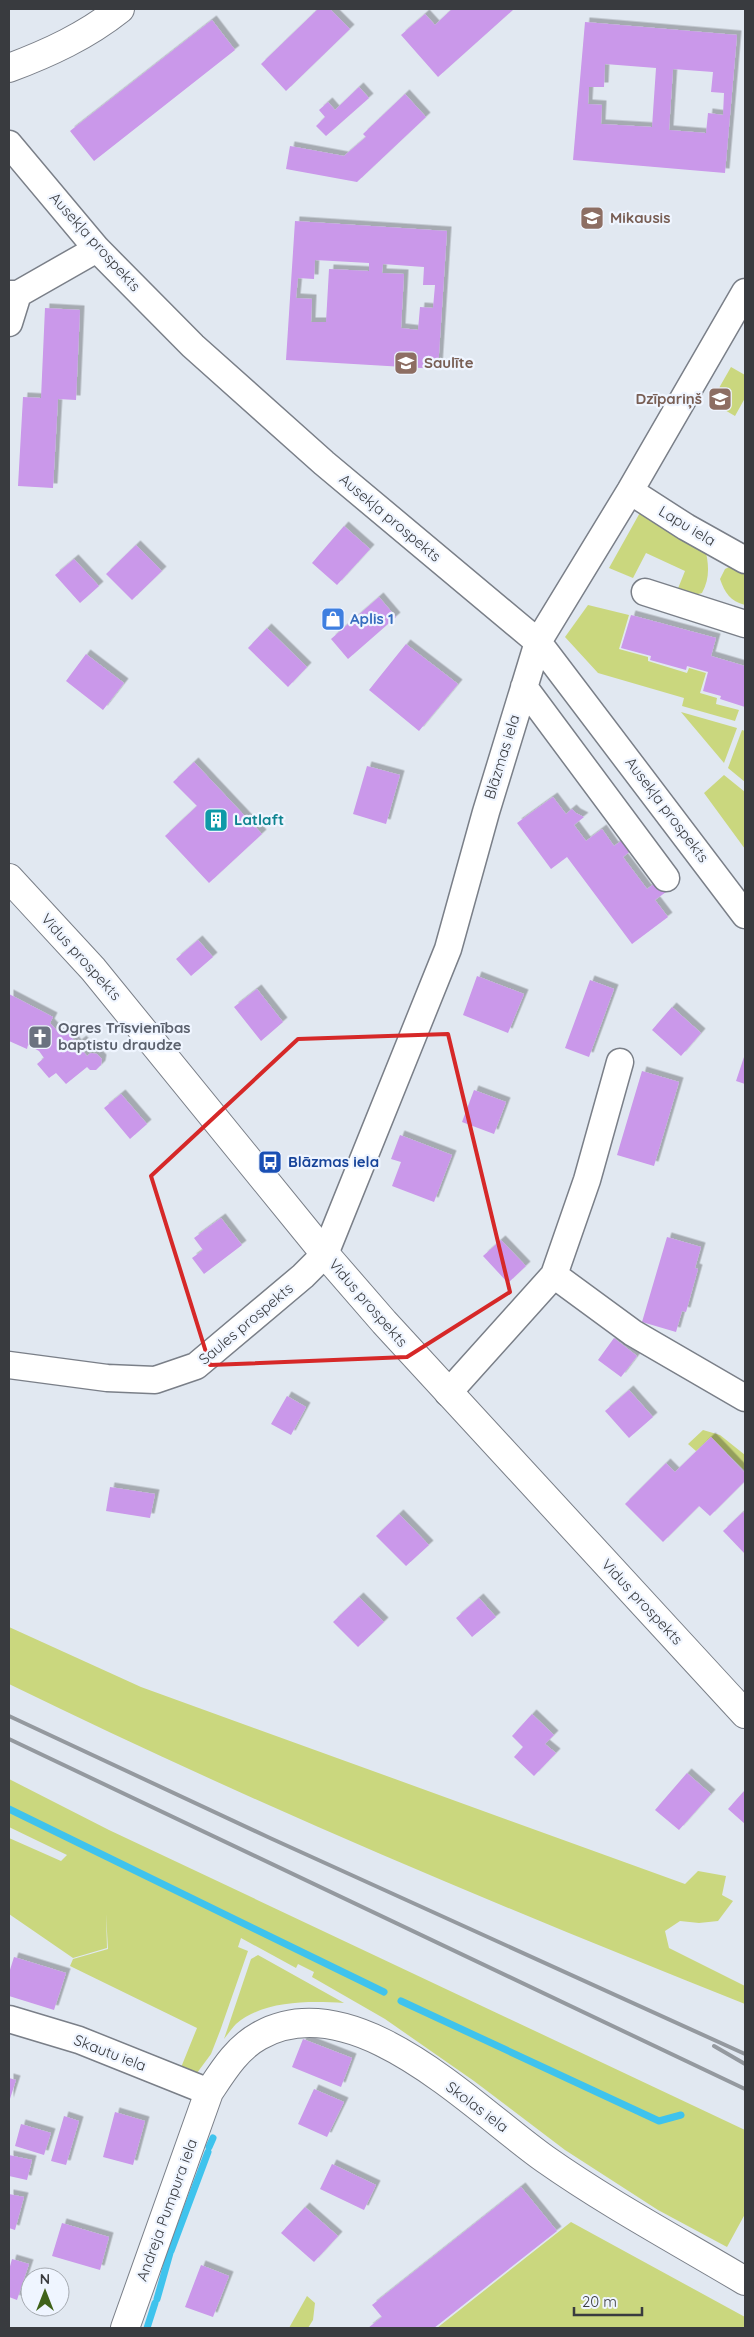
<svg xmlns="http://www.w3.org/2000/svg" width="754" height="2337" viewBox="0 0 754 2337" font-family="Quicksand,sans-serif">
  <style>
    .green { fill: #cad77e }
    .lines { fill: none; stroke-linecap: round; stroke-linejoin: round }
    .stream { stroke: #3fc3ed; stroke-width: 7 }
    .building { fill: #ca98ea; fill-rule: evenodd; filter: url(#shadow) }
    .street-casing { stroke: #7a7f88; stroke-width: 29 }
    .secondary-casing { stroke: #7a7f88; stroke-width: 30 }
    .street { stroke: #fff; stroke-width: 26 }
    .secondary { stroke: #fff; stroke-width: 28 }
    .rail { stroke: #94999f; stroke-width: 4 }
    .marked { fill: none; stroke: #d62828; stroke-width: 4; stroke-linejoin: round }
    .labels { text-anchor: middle; stroke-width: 4.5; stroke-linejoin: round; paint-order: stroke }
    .education-label { font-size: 15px; font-weight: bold; fill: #785e54; stroke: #eff5ff; text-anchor: start }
    .street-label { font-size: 15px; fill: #393b3f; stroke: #eff5ff }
    .shop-label { font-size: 15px; font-weight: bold; fill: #366cbe; stroke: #eff5ff; text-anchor: start }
    .culture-label { font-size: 15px; font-weight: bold; fill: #0d838f; stroke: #eff5ff; text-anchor: start }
    .worship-label { font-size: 15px; font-weight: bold; fill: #5b616d; stroke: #eff5ff; text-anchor: start }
    .transit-label { font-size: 15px; font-weight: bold; fill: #164399; stroke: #eff5ff; text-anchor: start }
  </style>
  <defs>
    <filter id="shadow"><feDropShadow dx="4.5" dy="-4.5" stdDeviation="0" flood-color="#0004"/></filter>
  </defs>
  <rect width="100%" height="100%" fill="#e1e8f1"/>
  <path class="green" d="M 731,367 L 745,375 L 745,398 L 735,416 L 711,402 Z
    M 642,509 L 705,548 C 709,565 710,578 702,593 L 691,596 L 677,591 L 685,571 L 646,553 L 633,578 L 609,568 Z
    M 733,565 L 745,568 L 745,605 C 730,601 725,593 720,579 L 725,569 Z
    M 588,605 L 629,615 L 619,649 L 648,657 L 648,661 L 687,673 L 689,668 L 706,673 L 700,693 L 717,698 L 716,704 L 739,710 L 735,721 L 682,706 L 684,698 L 598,673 L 565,637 Z
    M 681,712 L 737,728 L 724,763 Z
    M 742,730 L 745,731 L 745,782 L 728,768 Z
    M 724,775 L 745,792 L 745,849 L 704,793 Z
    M 703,1430 L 720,1435 L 745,1455 L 745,1471 L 711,1437 L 696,1451 L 688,1444 Z
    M 9,1627 L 141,1687 L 685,1884 L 698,1871 L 726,1876 L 722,1895 L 733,1901 L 718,1921 L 699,1923 L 680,1921 L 665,1931 L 669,1948 L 745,1986 L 745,2004 C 496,1905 250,1802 9,1684 Z
    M 9,1779 L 109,1830 L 745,2130 L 745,2214 L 727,2247 L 658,2210 L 565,2150 L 474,2081 L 385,2019 L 312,1977 L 314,1972 L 298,1964 L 296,1968 L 241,1938 L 238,1947 L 248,1951 L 220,2031 L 211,2054 L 197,2073 L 180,2070 L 197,2028 L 70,1966 L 73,1959 L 108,1949 L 106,1914 L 107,1948 L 73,1958 L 9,1914 L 9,1838 L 61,1861 L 67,1855 L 9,1827 Z
    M 258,1955 L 344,2003 C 309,2001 264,2000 236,2024 C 232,2028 228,2034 224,2039 L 251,1959 Z
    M 571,2222 L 745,2317 L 745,2328 L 437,2328 Z
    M 307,2296 L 315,2303 L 313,2320 L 308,2328 L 289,2328 Z"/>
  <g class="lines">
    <path class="stream" d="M 9,1809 L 384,1992
      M 401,2001 L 659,2121 L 681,2115
      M 209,2147 L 213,2138
      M 171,2251 L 208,2152
      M 157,2299 L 170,2253
      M 147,2328 L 155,2303"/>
  </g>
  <path class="building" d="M 318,9 L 330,9 L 350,29 L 286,91 L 261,64 Z
    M 452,9 L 514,9 L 438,77 L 401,35 L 425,14 L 435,25 Z
    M 212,20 L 235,50 L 94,161 L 70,131 Z
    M 585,22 L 737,35 L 725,173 L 573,160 ZM 605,64 L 656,68 L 652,127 L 601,124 L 602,105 L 588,104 L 589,87 L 604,87 ZM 673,69 L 713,72 L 711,92 L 724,93 L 723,115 L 708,113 L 706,133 L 669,130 Z
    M 359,87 L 369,98 L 326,136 L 316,126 L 325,117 L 319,110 L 328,102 L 335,110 Z
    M 405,94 L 426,117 L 357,182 L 286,169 L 290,146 L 344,156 L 366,137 L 363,134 Z
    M 295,221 L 447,231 L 438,369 L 286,360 ZM 315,260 L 369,263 L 369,271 L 329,269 L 326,322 L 311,322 L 312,299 L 296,298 L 298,278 L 314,279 ZM 383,264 L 424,267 L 423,285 L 435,285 L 433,308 L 420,307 L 418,330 L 401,328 L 404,274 L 382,273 Z
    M 45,308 L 80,310 L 76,400 L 58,399 L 53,488 L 18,486 L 23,397 L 41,398 Z
    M 344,526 L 370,549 L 337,585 L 312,563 Z
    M 136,545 L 162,571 L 132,600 L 106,574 Z
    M 74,559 L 99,586 L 80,603 L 55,575 Z
    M 379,597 L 396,617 L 348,659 L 331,639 Z
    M 631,615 L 716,638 L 711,656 L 745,666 L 745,707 L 720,699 L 721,696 L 703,691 L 708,672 L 687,666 L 686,670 L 650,660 L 651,656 L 621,648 Z
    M 267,628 L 307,667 L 288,687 L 248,648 Z
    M 406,644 L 458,684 L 419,731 L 369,690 Z
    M 86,654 L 124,683 L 103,710 L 66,681 Z
    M 194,762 L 262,834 L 209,883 L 165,836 L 197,806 L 173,782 Z
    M 367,766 L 400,775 L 386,824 L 353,814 Z
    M 553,797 L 566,814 L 572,809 L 576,813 L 584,817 L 574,825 L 586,841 L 602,829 L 614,846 L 621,841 L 625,845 L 633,849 L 623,857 L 647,889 L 654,884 L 657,888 L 666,892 L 655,900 L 668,917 L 632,944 L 567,857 L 551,869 L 517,823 Z
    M 198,940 L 213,957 L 191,976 L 176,959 Z
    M 477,976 L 524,994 L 508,1033 L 463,1015 Z
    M 590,980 L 614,989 L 589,1057 L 565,1048 Z
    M 257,989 L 283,1022 L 261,1041 L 234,1007 Z
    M 9,994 L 53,1017 L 50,1023 L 60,1034 L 66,1030 L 77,1044 L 82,1040 L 87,1046 L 82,1050 L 87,1056 L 91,1053 L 97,1054 L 102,1059 L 101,1065 L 96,1070 L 90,1070 L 87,1067 L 66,1084 L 56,1073 L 49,1078 L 37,1064 L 44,1058 L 39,1051 L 28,1045 L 27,1049 L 9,1041 Z
    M 672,1007 L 701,1033 L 681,1056 L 652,1030 Z
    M 745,1054 L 745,1084 L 736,1081 Z
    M 642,1071 L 679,1082 L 654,1166 L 617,1155 Z
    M 474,1090 L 506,1102 L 494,1134 L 462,1122 Z
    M 121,1094 L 147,1124 L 130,1139 L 104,1108 Z
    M 400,1135 L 452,1155 L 434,1202 L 392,1186 L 401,1162 L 391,1159 Z
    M 221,1218 L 242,1245 L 204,1274 L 192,1258 L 203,1250 L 194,1238 Z
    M 667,1237 L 701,1247 L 695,1268 L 698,1269 L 686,1312 L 682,1311 L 676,1332 L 642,1322 Z
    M 501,1240 L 526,1266 L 508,1283 L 483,1256 Z
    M 614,1338 L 637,1356 L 621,1377 L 598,1360 Z
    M 629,1390 L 653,1417 L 629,1438 L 605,1411 Z
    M 287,1396 L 306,1407 L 291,1435 L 271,1424 Z
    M 711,1437 L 745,1473 L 745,1481 L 710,1516 L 699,1506 L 663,1542 L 625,1504 L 666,1463 L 675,1472 Z
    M 110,1487 L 155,1494 L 150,1518 L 106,1511 Z
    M 743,1512 L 745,1514 L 745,1554 L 723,1531 Z
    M 399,1514 L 429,1545 L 406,1566 L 376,1536 Z
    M 359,1597 L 384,1622 L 358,1647 L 333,1622 Z
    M 479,1598 L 496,1617 L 472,1637 L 456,1618 Z
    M 532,1714 L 554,1735 L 545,1744 L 556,1753 L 534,1776 L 514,1757 L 523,1747 L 512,1736 Z
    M 687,1773 L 711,1794 L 679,1830 L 655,1810 Z
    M 745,1790 L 745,1824 L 728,1809 Z
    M 14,1957 L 66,1973 L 54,2010 L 9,1996 L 9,1973 Z
    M 303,2039 L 352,2058 L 341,2087 L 292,2067 Z
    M 9,2078 L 16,2080 L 9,2102 Z
    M 314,2089 L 344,2102 L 327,2137 L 298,2124 Z
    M 115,2112 L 145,2121 L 133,2165 L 103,2157 Z
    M 64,2116 L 79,2121 L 66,2165 L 51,2161 Z
    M 21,2124 L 51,2133 L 44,2155 L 15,2146 Z
    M 9,2155 L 32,2160 L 27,2180 L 9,2176 Z
    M 332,2164 L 376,2185 L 364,2210 L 320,2189 Z
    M 521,2187 L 557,2231 L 434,2328 L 368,2328 L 382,2317 L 372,2305 Z
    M 9,2194 L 24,2197 L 15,2230 L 9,2228 Z
    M 305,2207 L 338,2236 L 314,2262 L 281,2233 Z
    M 62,2223 L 109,2237 L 100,2270 L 52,2256 Z
    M 12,2259 L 29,2264 L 17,2300 L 9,2297 L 9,2270 Z
    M 201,2265 L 229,2276 L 213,2317 L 185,2307 Z"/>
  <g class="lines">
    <g class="street-casing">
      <path id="street" d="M 9,144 L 97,249 L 193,346 L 324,463 L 538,642 L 745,915
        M 9,294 L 18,294 L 97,249
        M 9,323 L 18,294
        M 630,491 L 686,527 L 745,560
        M 645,592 L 745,624
        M 524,687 L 666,878
        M 554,1275 L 587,1180 L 620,1062
        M 9,1365 L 107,1378 L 155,1380 L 196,1366 L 303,1276 L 325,1254 L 448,949 L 486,812 L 538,642 L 630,491 L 745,292
        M 448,1393 L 554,1275 L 633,1333 L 745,1398
        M 9,2019 L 79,2040 L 209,2092"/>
    </g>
    <g class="secondary-casing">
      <path id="secondary" d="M 9,68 C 49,53 86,36 120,9
        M 9,878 L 93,969 L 325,1254 L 384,1322 L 745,1714
        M 125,2328 L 209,2092 C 223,2071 237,2048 259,2036 C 354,1982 473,2108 545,2159 C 609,2204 678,2241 745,2281"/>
    </g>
    <use href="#street" class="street"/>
    <use href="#secondary" class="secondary"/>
    <path class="rail" d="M 9,1716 L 270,1838 L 745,2054
      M 9,1739 L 745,2089
      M 714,2046 L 745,2064"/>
  </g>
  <path class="marked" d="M 448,1034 L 510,1292 L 407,1357 L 210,1365 L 151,1176 L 298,1039 Z"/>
  <defs>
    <g id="school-square" transform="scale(1.25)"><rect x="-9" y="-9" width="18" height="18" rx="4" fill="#8d6e63" stroke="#eff5ff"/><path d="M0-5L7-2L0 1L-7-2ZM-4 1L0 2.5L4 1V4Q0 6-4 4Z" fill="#fff"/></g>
    <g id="shop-square" transform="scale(1.25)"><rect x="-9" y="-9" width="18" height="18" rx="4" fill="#3f7fe0" stroke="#eff5ff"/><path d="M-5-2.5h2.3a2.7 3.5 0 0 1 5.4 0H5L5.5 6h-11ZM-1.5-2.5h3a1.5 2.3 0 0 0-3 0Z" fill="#fff"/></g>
    <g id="building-square" transform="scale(1.25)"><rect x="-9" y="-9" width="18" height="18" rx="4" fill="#0f9aa8" stroke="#eff5ff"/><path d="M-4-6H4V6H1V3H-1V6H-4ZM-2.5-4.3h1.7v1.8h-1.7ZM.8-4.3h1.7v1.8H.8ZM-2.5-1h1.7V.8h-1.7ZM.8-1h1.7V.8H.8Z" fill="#fff"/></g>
    <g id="church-square" transform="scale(1.25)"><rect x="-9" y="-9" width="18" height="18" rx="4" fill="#6b7280" stroke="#eff5ff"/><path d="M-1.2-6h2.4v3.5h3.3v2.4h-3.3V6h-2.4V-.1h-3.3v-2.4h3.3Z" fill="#fff"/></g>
    <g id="bus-square" transform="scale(1.25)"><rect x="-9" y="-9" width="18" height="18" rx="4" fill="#1a4fb4" stroke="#eff5ff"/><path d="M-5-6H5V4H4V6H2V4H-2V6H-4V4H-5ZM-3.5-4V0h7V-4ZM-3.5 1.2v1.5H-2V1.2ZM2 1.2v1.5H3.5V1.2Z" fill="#fff"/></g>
  </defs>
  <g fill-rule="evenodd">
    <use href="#school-square" x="592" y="218"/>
    <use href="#school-square" x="406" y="363"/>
    <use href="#school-square" x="720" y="399"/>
    <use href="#shop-square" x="333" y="619"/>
    <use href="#building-square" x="216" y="820"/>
    <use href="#church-square" x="40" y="1037"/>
    <use href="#bus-square" x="270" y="1162"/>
  </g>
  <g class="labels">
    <g class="education-label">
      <text x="610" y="223">Mikausis</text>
      <text x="424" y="368">Saulīte</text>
      <text x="702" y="404" text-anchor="end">Dzīpariņš</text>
    </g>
    <g class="street-label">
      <text transform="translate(95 242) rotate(48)" y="5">Ausekļa prospekts</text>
      <text transform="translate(390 518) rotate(40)" y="5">Ausekļa prospekts</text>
      <text transform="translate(687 526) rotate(31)" y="5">Lapu iela</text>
      <text transform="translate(502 757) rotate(-73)" y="5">Blāzmas iela</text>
      <text transform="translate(667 810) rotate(53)" y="5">Ausekļa prospekts</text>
      <text transform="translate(81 957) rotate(48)" y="5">Vidus prospekts</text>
      <text transform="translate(368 1303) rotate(49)" y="5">Vidus prospekts</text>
      <text transform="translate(246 1324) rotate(-40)" y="5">Saules prospekts</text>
      <text transform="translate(642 1602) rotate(47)" y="5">Vidus prospekts</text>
      <text transform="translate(110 2053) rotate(21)" y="5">Skautu iela</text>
      <text transform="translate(477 2107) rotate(37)" y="5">Skolas iela</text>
      <text transform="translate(167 2210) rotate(-70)" y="5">Andreja Pumpura iela</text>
    </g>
    <g class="shop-label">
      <text x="350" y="624">Aplis 1</text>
    </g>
    <g class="culture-label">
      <text x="234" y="825">Latlaft</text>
    </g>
    <g class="worship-label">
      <text x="58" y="1033">Ogres Trīsvienības<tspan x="58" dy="17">baptistu draudze</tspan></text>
    </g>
    <g class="transit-label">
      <text x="288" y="1167">Blāzmas iela</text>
    </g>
  </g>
  <rect width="754" height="2337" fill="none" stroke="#393b3f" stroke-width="20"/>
  <g transform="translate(45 2292)"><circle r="24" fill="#eff5ff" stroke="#a6abb2"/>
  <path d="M0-4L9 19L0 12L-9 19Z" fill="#3f6219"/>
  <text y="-8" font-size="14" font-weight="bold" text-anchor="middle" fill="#393b3f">N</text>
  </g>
  <path d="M574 2307v8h68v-8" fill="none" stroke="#393b3f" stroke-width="2.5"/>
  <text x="582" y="2307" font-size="15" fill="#393b3f" stroke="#eff5ff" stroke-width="4" paint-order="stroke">20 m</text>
</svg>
